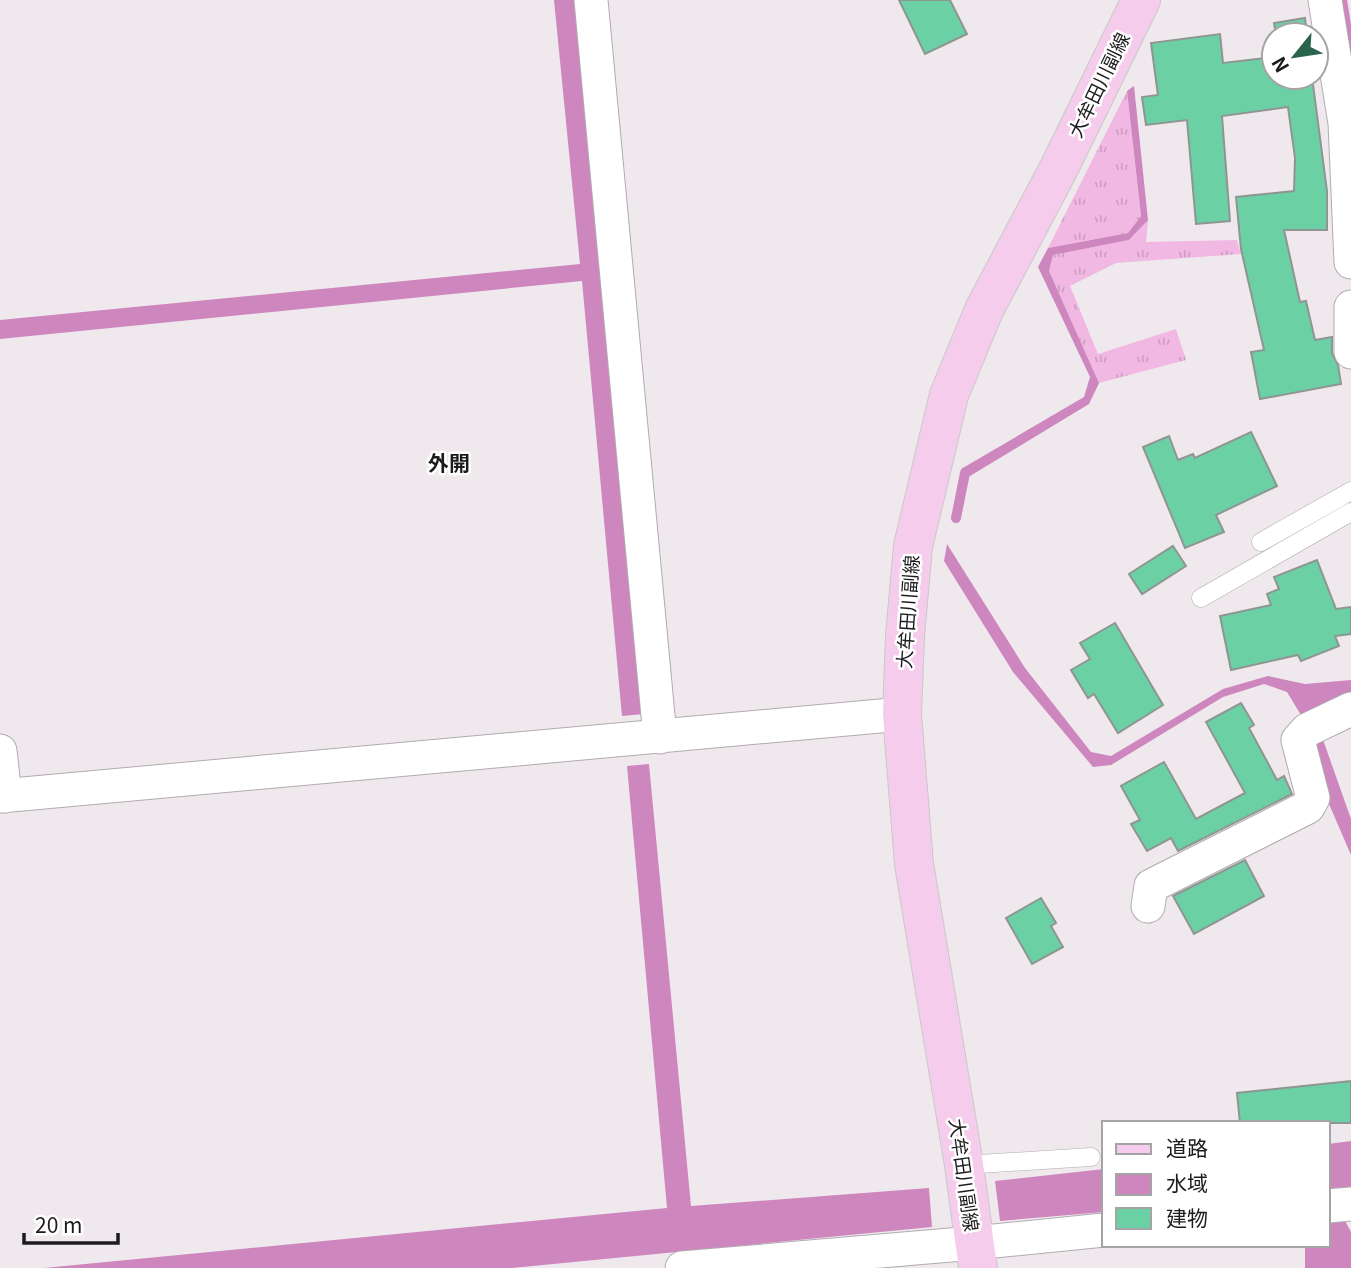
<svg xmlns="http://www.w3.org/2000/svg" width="1351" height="1268" viewBox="0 0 1351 1268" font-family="Georgia,'Noto Sans JP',serif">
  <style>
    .grass { fill: url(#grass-tufts) }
    .water { fill: #ce86be }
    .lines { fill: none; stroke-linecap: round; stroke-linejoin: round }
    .stream { stroke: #ce86be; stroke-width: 10 }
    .building { fill: #6cd0a5; stroke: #8f9592; stroke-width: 2 }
    .service-casing { stroke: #b1abb0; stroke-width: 19 }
    .minor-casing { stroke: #b1abb0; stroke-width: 35 }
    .primary-casing { stroke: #c9c8c9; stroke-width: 40 }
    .service { stroke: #fff; stroke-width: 18 }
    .minor { stroke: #fff; stroke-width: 33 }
    .primary { stroke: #f5ccec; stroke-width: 38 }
    .labels { text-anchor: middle; stroke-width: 5; stroke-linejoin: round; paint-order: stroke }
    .street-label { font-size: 19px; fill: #1d1b1d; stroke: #fff }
    .neighbourhood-label { font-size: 21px; font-weight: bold; fill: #1d1b1d; stroke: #fff }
  </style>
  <defs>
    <pattern id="grass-tufts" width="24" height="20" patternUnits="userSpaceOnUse" patternTransform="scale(1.75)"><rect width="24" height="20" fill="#f2b8e4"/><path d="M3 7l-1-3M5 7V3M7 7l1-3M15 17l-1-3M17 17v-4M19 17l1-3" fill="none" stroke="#cf9ec3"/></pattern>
  </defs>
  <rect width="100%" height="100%" fill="#efe9ed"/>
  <path class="grass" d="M 1127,91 L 1141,216 L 1128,233 L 1048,248 Z
    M 1148,220 L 1146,242 L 1237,240 L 1241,254 L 1116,263 L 1070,286 L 1098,354 L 1176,329 L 1186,360 L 1099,383 L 1049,271 L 1053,255 L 1129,240 Z"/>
  <path class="water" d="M 554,0 L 576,0 L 644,714 L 622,716 L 582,281 L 0,339 L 0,320 L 580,264 Z
    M 1134,86 L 1148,220 L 1129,240 L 1053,255 L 1049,271 L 1099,383 L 1089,404 L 970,476 L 961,469 L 1084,397 L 1090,377 L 1038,267 L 1048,248 L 1128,233 L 1141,216 L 1127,91 Z
    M 947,544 L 1025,668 L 1091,752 L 1111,756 L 1223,689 L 1268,676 L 1305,684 L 1351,680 L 1351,698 L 1304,720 L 1287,692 L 1264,684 L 1223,697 L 1111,765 L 1093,767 L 1013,672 L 944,561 Z
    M 1321,734 L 1351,819 L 1351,855 L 1329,804 L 1311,741 Z
    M 649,764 L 691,1206 L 929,1188 L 932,1227 L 512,1268 L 44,1268 L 667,1208 L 627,766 Z
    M 1351,1141 L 1351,1189 L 1343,1217 L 1351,1232 L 1351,1268 L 1305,1268 L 1305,1245 L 1328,1245 L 1328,1144 Z
    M 1104,1169 L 1104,1212 L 1000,1221 L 995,1181 Z"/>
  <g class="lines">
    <path class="stream" d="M 1342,0 L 1351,56
      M 956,518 L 965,473"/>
  </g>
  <path class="building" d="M 899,0 L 950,0 L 967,34 L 925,54 Z
    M 1305,18 L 1307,35 L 1276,35 L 1274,23 Z
    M 1220,34 L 1223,63 L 1274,57 L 1274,77 L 1312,77 L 1327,191 L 1327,230 L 1284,230 L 1300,302 L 1306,301 L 1315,340 L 1332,337 L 1332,353 L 1338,365 L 1341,384 L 1260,399 L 1251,352 L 1264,350 L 1241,249 L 1236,197 L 1294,191 L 1295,158 L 1288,107 L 1222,116 L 1230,221 L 1196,224 L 1187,120 L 1146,125 L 1142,97 L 1158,95 L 1151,43 Z
    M 1251,432 L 1277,486 L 1216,515 L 1224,532 L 1185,548 L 1143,447 L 1169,436 L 1178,460 L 1193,454 L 1195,458 Z
    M 1173,546 L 1186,566 L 1142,594 L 1129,574 Z
    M 1317,560 L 1336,609 L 1351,607 L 1351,634 L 1335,636 L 1339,646 L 1301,661 L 1298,655 L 1231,670 L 1220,616 L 1271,605 L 1267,594 L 1279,589 L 1274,577 Z
    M 1115,623 L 1163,705 L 1118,733 L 1094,694 L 1088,698 L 1071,670 L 1090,659 L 1080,643 Z
    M 1241,703 L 1254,725 L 1249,728 L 1277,780 L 1284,776 L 1292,794 L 1178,851 L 1171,838 L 1147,851 L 1131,824 L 1140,820 L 1121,786 L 1164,762 L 1196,819 L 1245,793 L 1206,722 Z
    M 1245,860 L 1264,896 L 1194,934 L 1173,896 Z
    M 1041,898 L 1056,923 L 1051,926 L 1063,947 L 1032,964 L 1006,918 Z
    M 1351,1081 L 1351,1123 L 1240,1123 L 1237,1093 Z"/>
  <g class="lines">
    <g class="service-casing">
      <path id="service" d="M 1261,542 L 1351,491
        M 1201,598 L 1351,512
        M 964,1165 L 1091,1157"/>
    </g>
    <g class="minor-casing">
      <path id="minor" d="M 591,0 L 660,737
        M 1325,0 L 1345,123 L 1351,262
        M 1351,307 L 1351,352
        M 0,751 L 5,796
        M 0,796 L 902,714
        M 1148,906 L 1151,886 L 1308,807 L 1313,798 L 1298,740 L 1307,730 L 1351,709
        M 1328,1206 L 1351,1204
        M 682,1268 L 974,1243 L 1104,1230"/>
    </g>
    <g class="primary-casing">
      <path id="primary" d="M 978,1268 L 964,1165 L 914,864 L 902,714 L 905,636 L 913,546 L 949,395 L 984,310 L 1059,168 L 1141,0"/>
    </g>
    <use href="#service" class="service"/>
    <use href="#minor" class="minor"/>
    <use href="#primary" class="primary"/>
  </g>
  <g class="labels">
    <g class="street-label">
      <text transform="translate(1099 85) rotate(-64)" y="7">大牟田川副線</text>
      <text transform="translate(908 612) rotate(-86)" y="7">大牟田川副線</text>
      <text transform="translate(964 1175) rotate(82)" y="7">大牟田川副線</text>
    </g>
    <g class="neighbourhood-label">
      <text x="449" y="471">外開</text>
    </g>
  </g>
  <rect x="1102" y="1121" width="228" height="126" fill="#ffffff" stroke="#a5a4a5" stroke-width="2"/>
  <rect x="1116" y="1144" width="35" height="10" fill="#f5ccec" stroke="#a5a4a5" stroke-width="2"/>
  <text x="1166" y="1156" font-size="21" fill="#1d1b1d">道路</text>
  <rect x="1116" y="1174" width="35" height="21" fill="#ce86be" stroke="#a5a4a5" stroke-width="2"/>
  <text x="1166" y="1191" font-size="21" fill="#1d1b1d">水域</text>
  <rect x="1116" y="1208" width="35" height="21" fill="#6cd0a5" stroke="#a5a4a5" stroke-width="2"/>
  <text x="1166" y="1226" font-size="21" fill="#1d1b1d">建物</text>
  <g transform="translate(1295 56) rotate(240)"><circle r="33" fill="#ffffff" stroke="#a5a4a5" stroke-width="2"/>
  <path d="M0-5L12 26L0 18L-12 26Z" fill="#2b644c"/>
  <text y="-10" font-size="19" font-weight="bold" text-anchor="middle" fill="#1d1b1d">N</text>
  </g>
  <path d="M24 1233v10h94v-10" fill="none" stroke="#1d1b1d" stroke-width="3.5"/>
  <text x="35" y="1233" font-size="21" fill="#1d1b1d" stroke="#ffffff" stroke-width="5" paint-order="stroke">20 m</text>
</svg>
